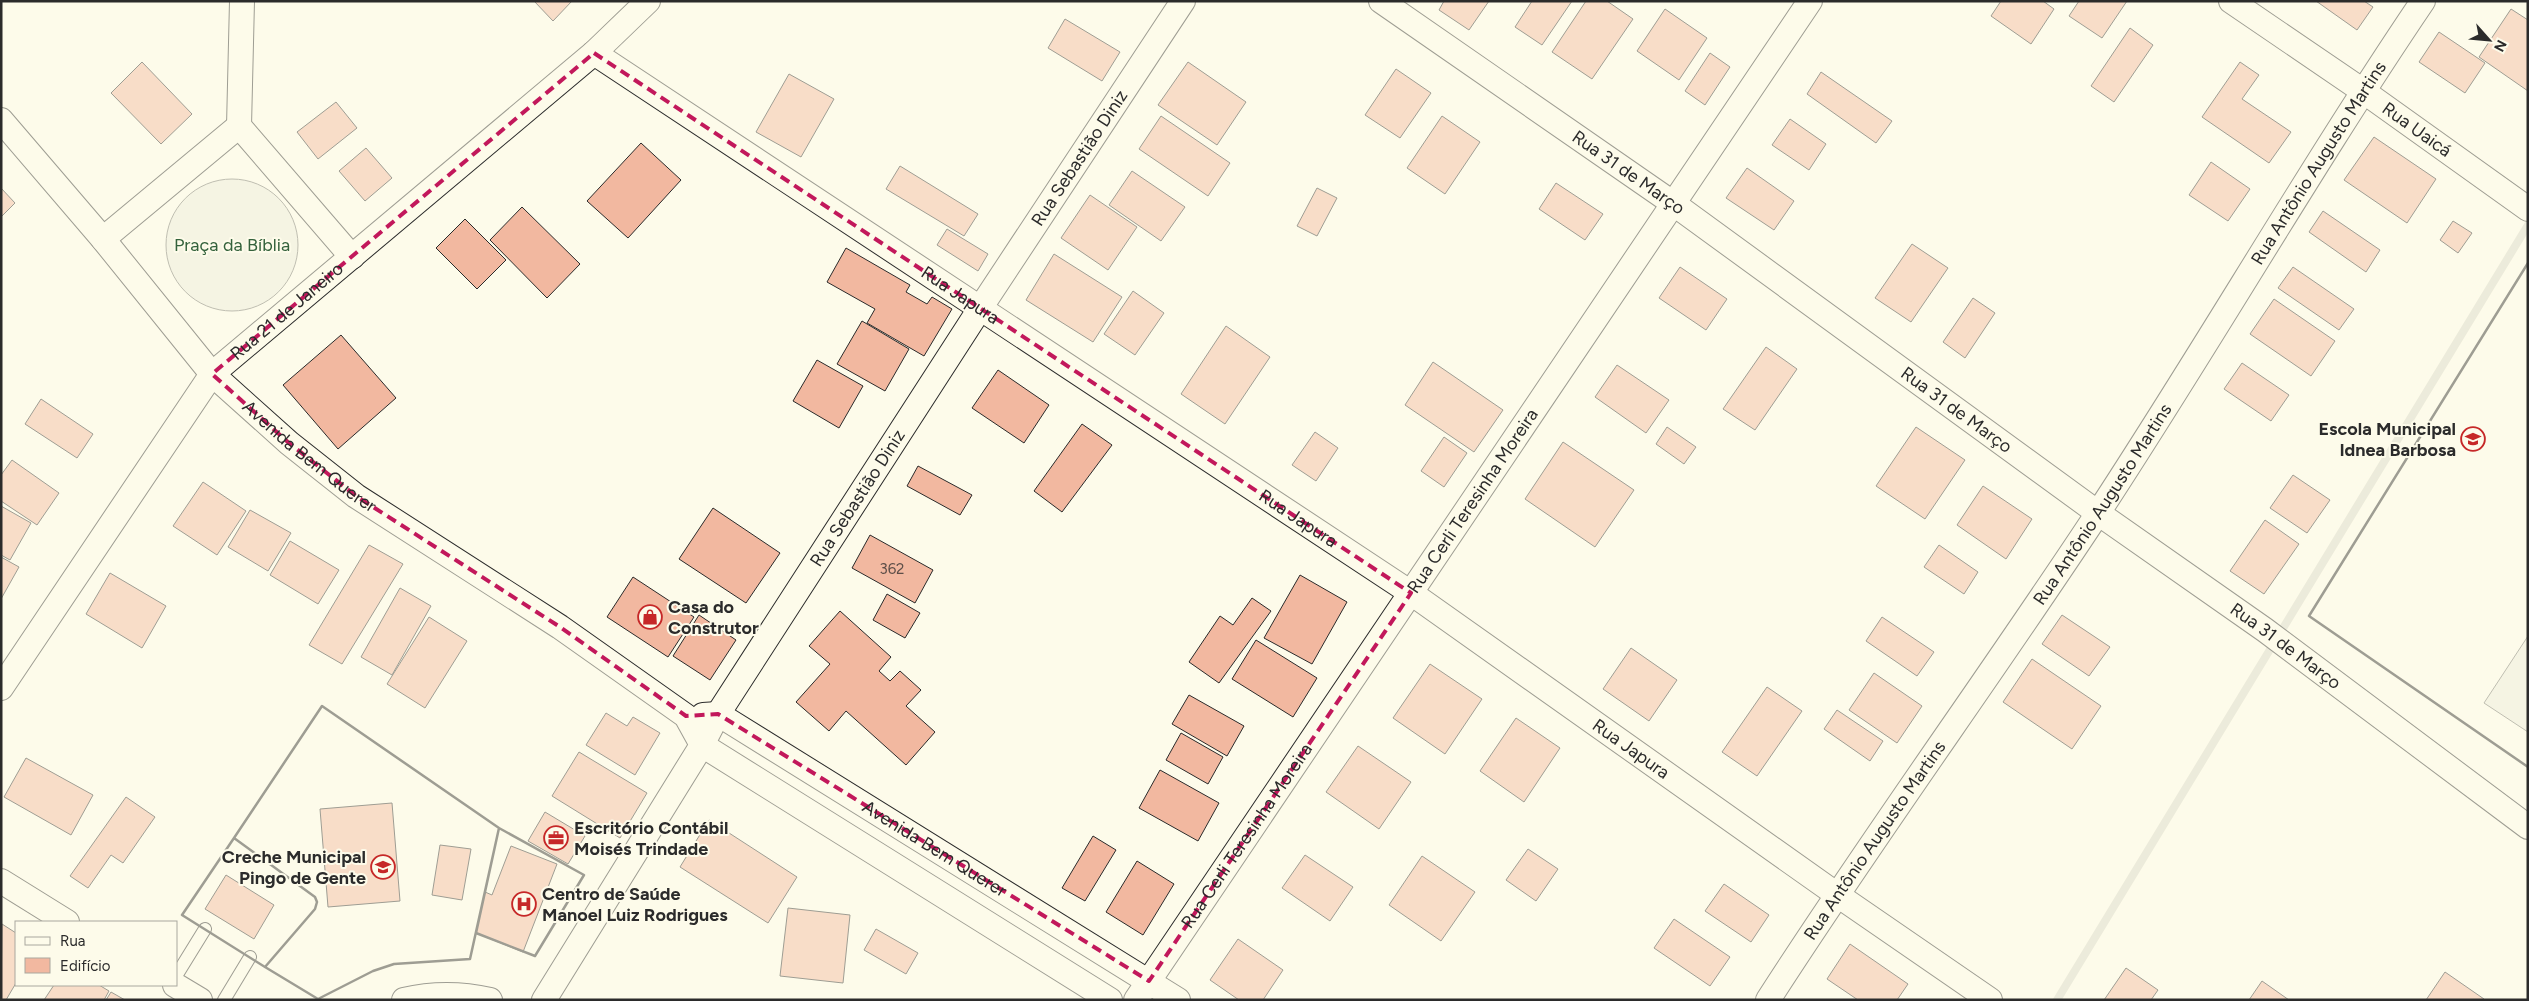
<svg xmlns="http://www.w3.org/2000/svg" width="2529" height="1001" viewBox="0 0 2529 1001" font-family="Figtree,sans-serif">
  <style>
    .green { fill: #ecebdb; stroke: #74746e }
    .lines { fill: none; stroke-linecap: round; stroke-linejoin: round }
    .stream { stroke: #d8d7c9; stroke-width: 8 }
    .building { fill: #f2b8a0; stroke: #2b2b2b }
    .lane-casing { stroke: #2b2b2b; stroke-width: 14 }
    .street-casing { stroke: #2b2b2b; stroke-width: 26 }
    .lane { stroke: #fdfbea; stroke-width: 12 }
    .street { stroke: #fdfbea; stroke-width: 24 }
    .wall { stroke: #2b2b2b; stroke-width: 2.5 }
    .marked { fill: none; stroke: #c2185b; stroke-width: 4; stroke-dasharray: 10 6; stroke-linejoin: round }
    .labels { text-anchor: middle; stroke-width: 4; stroke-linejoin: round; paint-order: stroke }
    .number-label { font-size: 15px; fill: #5d4e48 }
    .street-label { font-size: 18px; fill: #2b2b2b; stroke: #fdfbea }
    .park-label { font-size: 18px; fill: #34623c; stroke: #fdfbea }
    .poi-label { font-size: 18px; font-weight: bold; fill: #2b2b2b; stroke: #fdfbea; text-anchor: start }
  </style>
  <rect width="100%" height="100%" fill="#fdfbea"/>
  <path class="green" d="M166 245a66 66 0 1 1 132 0a66 66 0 1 1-132 0Z
    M 2528,636 L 2528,732 L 2484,703 Z"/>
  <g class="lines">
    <path class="stream" d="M 2057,1000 L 2528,225"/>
  </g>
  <path class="building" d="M 534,1 L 572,1 L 553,21 Z
    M 1444,1 L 1489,1 L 1469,30 L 1439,10 Z
    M 1532,1 L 1572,1 L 1542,45 L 1515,27 Z
    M 1586,1 L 1607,1 L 1633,19 L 1592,79 L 1552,52 Z
    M 2001,1 L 2043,1 L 2054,9 L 2031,44 L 1991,16 Z
    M 2079,1 L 2127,1 L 2102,38 L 2069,16 Z
    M 2316,1 L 2364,1 L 2373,7 L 2357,30 Z
    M 1665,9 L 1707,38 L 1679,80 L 1637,51 Z
    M 2511,9 L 2528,20 L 2528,91 L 2479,57 Z
    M 1065,19 L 1120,52 L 1102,81 L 1048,48 Z
    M 2130,28 L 2153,45 L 2114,102 L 2091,86 Z
    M 2439,32 L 2485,63 L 2465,93 L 2419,62 Z
    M 1710,53 L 1730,67 L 1705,105 L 1685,91 Z
    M 142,62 L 192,114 L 161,144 L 111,93 Z
    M 1188,62 L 1246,102 L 1217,145 L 1158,105 Z
    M 2240,62 L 2259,75 L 2242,99 L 2291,132 L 2269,163 L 2202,117 Z
    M 1396,69 L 1431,93 L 1400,138 L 1365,115 Z
    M 1821,72 L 1892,121 L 1876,143 L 1807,94 Z
    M 789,74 L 834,99 L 801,157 L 756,132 Z
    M 336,102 L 357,128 L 318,159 L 297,132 Z
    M 1161,116 L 1230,163 L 1208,196 L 1139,149 Z
    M 1442,116 L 1480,142 L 1445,194 L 1407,168 Z
    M 1790,119 L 1826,144 L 1809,170 L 1772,145 Z
    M 2374,137 L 2436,179 L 2407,223 L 2344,180 Z
    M 641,143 L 681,180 L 628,238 L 587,201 Z
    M 366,148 L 392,178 L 365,201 L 339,171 Z
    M 2211,162 L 2250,189 L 2228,221 L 2189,195 Z
    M 900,166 L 978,214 L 964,236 L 886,189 Z
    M 1747,168 L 1794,201 L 1774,230 L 1726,198 Z
    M 1132,171 L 1185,207 L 1161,241 L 1109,205 Z
    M 1556,183 L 1603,214 L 1585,240 L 1539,209 Z
    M 1,188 L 15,203 L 1,217 Z
    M 1317,188 L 1337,198 L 1317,236 L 1297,226 Z
    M 1090,195 L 1137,227 L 1108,270 L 1061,238 Z
    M 522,207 L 580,264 L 547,298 L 490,240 Z
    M 2323,211 L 2380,250 L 2366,272 L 2309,232 Z
    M 465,219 L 506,260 L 477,289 L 436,248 Z
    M 2453,221 L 2472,233 L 2458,253 L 2440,240 Z
    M 947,229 L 988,254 L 978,271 L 937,245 Z
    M 1912,244 L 1948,268 L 1911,322 L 1875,298 Z
    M 846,248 L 910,285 L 906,292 L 927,304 L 932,297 L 952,309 L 924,356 L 867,323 L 875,309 L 827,282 Z
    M 1054,254 L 1122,297 L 1093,342 L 1026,300 Z
    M 1680,267 L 1727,299 L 1706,330 L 1659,298 Z
    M 2293,267 L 2354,309 L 2339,330 L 2278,288 Z
    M 1133,291 L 1164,313 L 1135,355 L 1104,334 Z
    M 1973,298 L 1995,313 L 1965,358 L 1943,342 Z
    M 2274,299 L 2335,341 L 2311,376 L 2250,334 Z
    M 862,321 L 909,349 L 885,391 L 837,364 Z
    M 1226,326 L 1270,357 L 1225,424 L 1181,394 Z
    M 341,335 L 396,398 L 338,449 L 283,385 Z
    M 1766,347 L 1797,369 L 1755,430 L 1723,409 Z
    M 817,360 L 863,386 L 839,428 L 793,401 Z
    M 1433,362 L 1503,410 L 1474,452 L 1405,405 Z
    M 2242,363 L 2289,395 L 2271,421 L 2224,389 Z
    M 1617,365 L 1669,400 L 1646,433 L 1595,397 Z
    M 998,370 L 1049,405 L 1024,443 L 972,408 Z
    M 41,399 L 93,434 L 77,458 L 25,424 Z
    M 1082,424 L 1112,445 L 1062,512 L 1034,491 Z
    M 1667,427 L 1696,447 L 1684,464 L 1656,444 Z
    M 1916,427 L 1965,460 L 1925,519 L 1876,486 Z
    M 1315,432 L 1338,448 L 1316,481 L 1292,465 Z
    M 1444,437 L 1467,453 L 1444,487 L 1421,471 Z
    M 1563,442 L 1634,490 L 1595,547 L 1525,499 Z
    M 12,460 L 59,493 L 37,525 L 1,501 L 1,475 Z
    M 918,466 L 972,495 L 960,515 L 907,486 Z
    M 2293,475 L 2330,500 L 2307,533 L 2270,508 Z
    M 203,482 L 246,511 L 217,555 L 173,526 Z
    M 1983,486 L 2032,519 L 2006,559 L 1957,525 Z
    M 1,506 L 31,523 L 10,560 L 1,555 Z
    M 713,508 L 780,553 L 746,603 L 679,559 Z
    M 250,510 L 291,533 L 268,571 L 228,547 Z
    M 2265,520 L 2299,544 L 2264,594 L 2230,571 Z
    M 870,535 L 933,570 L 915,603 L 852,568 Z
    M 290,541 L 339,570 L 318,604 L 270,575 Z
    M 369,545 L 403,564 L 342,664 L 309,645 Z
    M 1939,545 L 1978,572 L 1964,594 L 1924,567 Z
    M 1,557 L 19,567 L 1,599 Z
    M 110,573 L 166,606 L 142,648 L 86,614 Z
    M 1300,575 L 1347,602 L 1312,664 L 1264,638 Z
    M 633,577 L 694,617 L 668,657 L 607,617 Z
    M 400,588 L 431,606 L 392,675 L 361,657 Z
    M 887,594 L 920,613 L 905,638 L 873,620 Z
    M 1252,598 L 1271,611 L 1219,683 L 1189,662 L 1220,616 L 1233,625 Z
    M 840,611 L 891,657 L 879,671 L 890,681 L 900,671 L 921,690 L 906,706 L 935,732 L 906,765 L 846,711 L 829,731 L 796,702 L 830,664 L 809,646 Z
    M 699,615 L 736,640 L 710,680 L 673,656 Z
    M 2062,615 L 2110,647 L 2089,676 L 2042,644 Z
    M 429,617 L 467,641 L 425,708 L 387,684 Z
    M 1882,617 L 1934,652 L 1917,676 L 1866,641 Z
    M 1256,640 L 1317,678 L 1293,717 L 1232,679 Z
    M 1631,648 L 1677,680 L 1649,721 L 1603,689 Z
    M 2032,659 L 2101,706 L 2072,749 L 2003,702 Z
    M 1430,664 L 1482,699 L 1445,754 L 1393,718 Z
    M 1874,673 L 1922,706 L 1897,743 L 1849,710 Z
    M 1767,687 L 1802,711 L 1757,776 L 1722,752 Z
    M 1189,695 L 1244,726 L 1227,756 L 1172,724 Z
    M 1837,710 L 1883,741 L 1870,761 L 1824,729 Z
    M 606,713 L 627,726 L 633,717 L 660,733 L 635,775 L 586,745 Z
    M 1516,718 L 1560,748 L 1524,802 L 1480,771 Z
    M 1181,733 L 1223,757 L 1208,784 L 1166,760 Z
    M 1358,746 L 1411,782 L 1379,829 L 1326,792 Z
    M 579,752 L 647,793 L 620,838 L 552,796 Z
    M 26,758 L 93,795 L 71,835 L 4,797 Z
    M 1160,770 L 1219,803 L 1198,841 L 1139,808 Z
    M 126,797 L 155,817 L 123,863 L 111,855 L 88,888 L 70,876 Z
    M 392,803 L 400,901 L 328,907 L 320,809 Z
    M 545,812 L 585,836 L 568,864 L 528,841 Z
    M 709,820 L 797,877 L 768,923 L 680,867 Z
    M 1093,836 L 1116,850 L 1085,901 L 1062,888 Z
    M 440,845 L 471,849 L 462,900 L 432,895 Z
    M 511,846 L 557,864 L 523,952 L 476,933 L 485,892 L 492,895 Z
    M 1528,849 L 1558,869 L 1536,901 L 1506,880 Z
    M 1305,855 L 1353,887 L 1330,921 L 1282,888 Z
    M 1422,856 L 1475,892 L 1441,941 L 1389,905 Z
    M 1137,861 L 1174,884 L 1143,935 L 1106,912 Z
    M 226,875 L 274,905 L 254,939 L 205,909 Z
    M 1724,884 L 1769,915 L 1751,942 L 1705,911 Z
    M 788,908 L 850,915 L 843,983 L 780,976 Z
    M 1674,919 L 1730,957 L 1710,986 L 1654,948 Z
    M 2,924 L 16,933 L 16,983 L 6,1000 L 1,1000 Z
    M 876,929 L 918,953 L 906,974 L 864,950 Z
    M 1238,939 L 1283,970 L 1263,1000 L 1239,1000 L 1210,980 Z
    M 1850,944 L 1908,984 L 1897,1000 L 1858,1000 L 1827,979 Z
    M 2126,968 L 2158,990 L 2151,1000 L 2104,1000 Z
    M 2445,972 L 2484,999 L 2483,1000 L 2426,1000 Z
    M 2262,981 L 2289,1000 L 2249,1000 Z
    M 54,985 L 99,985 L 109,991 L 104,1000 L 44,1000 Z
    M 111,992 L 125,1000 L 106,1000 Z"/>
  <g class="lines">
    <g class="lane-casing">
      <path id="lane" d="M 176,976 L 205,929
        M 224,1000 L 250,957"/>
    </g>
    <g class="street-casing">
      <g id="street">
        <path id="s1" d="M 1381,1 L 1674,204 L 2098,513 L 2265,630 L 2528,827"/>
        <path id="s2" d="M 2231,1 L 2363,91 L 2528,209"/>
        <path id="s3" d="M 594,53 L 1411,593 L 1836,894 L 1990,1000"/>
        <path id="s4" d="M 1,120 L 103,239 L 212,374 L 289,443 L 356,496 L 560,627 L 686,716 L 702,745 L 1110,1000"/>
        <path d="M 239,126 L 242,1"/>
        <path d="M 103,239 L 239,126 L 352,257"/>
        <path id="s5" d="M 1,688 L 212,374 L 594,53 L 648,1"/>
        <path id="s6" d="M 703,715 L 718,714 L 1178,1000"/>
        <path d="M 1,881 L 67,922"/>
        <path d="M 175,985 L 200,1000"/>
        <path d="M 404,1000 C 433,993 460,993 490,1000"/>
        <path id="s7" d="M 544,1000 L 702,745 L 718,714 L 981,307 L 1183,1"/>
        <path id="s8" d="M 1136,1000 L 1810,1"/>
        <path id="s9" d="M 1768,1000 C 1874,835 1990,677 2098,513 C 2209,344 2310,168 2423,1"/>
      </g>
    </g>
    <use href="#lane" class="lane"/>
    <use href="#street" class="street"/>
    <path class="wall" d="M 2528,263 L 2309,616 L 2528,767
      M 322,706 L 499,828 L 470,959 L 394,964 L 373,971 L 318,999 L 265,967 L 315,909 L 317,902 L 315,897 L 234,838 Z
      M 499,828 L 584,875 L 535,956 L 476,933 Z
      M 234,838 L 315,897 L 317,902 L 315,909 L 265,967 L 182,915 Z"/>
  </g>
  <path d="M0 0H2529V1001H0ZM 594,53 L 1411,593 L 1149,981 L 718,714 L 686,716 L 560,627 L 356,496 L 289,443 L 212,374 Z" fill="#fdfbea" fill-opacity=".55" fill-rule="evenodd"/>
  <path class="marked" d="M 594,53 L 1411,593 L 1149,981 L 718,714 L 686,716 L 560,627 L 356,496 L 289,443 L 212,374 Z"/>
  <defs>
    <g id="school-ring" transform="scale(1.25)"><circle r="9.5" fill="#fdfbea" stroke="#c62828" stroke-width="1.5"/><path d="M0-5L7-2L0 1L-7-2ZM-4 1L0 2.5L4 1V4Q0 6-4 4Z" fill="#c62828"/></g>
    <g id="shop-ring" transform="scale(1.25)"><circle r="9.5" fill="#fdfbea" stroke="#c62828" stroke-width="1.5"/><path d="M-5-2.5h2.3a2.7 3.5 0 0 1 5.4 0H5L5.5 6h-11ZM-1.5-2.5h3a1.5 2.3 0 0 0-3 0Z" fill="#c62828"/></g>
    <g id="office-ring" transform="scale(1.25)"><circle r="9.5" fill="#fdfbea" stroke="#c62828" stroke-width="1.5"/><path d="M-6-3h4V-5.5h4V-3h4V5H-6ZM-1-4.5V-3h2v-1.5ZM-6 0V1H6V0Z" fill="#c62828"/></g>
    <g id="hospital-ring" transform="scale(1.25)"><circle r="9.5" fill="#fdfbea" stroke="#c62828" stroke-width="1.5"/><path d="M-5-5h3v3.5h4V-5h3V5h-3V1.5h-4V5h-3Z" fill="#c62828"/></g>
  </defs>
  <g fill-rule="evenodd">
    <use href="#school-ring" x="2473" y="439"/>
    <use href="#shop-ring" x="650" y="617"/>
    <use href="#office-ring" x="556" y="838"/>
    <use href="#school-ring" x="383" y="867"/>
    <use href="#hospital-ring" x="524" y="904"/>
  </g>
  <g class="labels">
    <g class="number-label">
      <text x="892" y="574">362</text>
    </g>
    <g class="street-label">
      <text dy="6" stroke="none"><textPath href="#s2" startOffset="226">Rua Uaicá</textPath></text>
      <text dy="6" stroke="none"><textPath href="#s7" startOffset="998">Rua Sebastião Diniz</textPath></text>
      <text dy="6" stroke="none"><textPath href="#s9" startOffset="1002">Rua Antônio Augusto Martins</textPath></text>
      <text dy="6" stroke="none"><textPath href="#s1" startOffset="301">Rua 31 de Março</textPath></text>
      <text dy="6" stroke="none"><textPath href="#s3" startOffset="439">Rua Japura</textPath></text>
      <text dy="6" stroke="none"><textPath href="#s5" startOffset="476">Rua 21 de Janeiro</textPath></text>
      <text dy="6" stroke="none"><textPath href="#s1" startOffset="706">Rua 31 de Março</textPath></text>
      <text dy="6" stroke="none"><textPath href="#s4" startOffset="458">Avenida Bem Querer</textPath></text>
      <text dy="6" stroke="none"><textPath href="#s7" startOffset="592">Rua Sebastião Diniz</textPath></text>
      <text dy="6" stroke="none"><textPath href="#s8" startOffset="602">Rua Cerli Teresinha Moreira</textPath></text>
      <text dy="6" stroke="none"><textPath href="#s9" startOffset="598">Rua Antônio Augusto Martins</textPath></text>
      <text dy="6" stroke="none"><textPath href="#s3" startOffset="844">Rua Japura</textPath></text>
      <text dy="6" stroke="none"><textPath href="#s1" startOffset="1111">Rua 31 de Março</textPath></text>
      <text dy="6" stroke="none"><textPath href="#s3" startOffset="1249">Rua Japura</textPath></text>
      <text dy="6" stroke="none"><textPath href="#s8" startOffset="198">Rua Cerli Teresinha Moreira</textPath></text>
      <text dy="6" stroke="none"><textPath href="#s9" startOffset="192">Rua Antônio Augusto Martins</textPath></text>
      <text dy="6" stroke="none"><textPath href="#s6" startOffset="270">Avenida Bem Querer</textPath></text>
    </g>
    <g class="park-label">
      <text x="232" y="251">Praça da Bíblia</text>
    </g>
    <g class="poi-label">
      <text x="2456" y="435" text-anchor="end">Escola Municipal<tspan x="2456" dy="21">Idnea Barbosa</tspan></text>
      <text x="668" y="613">Casa do<tspan x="668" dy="21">Construtor</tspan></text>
      <text x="574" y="834">Escritório Contábil<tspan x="574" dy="21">Moisés Trindade</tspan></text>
      <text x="366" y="863" text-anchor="end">Creche Municipal<tspan x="366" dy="21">Pingo de Gente</tspan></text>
      <text x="542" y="900">Centro de Saúde<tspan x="542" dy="21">Manoel Luiz Rodrigues</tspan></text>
    </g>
  </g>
  <rect width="2529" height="1001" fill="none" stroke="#2b2b2b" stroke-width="5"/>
  <rect x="15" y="921" width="162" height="65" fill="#fdfbea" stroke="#a9a89e"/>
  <rect x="25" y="937" width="25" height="8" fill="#fdfbea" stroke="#a9a89e"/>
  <text x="60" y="946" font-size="15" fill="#2b2b2b">Rua</text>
  <rect x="25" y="958" width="25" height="15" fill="#f2b8a0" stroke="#a9a89e"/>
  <text x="60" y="971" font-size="15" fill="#2b2b2b">Edifício</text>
  <g transform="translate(2489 40) rotate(117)" stroke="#fdfbea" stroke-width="4" paint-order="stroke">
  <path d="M0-4L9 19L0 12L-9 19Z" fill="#2b2b2b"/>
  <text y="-8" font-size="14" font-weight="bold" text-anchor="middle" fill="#2b2b2b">N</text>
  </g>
</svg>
